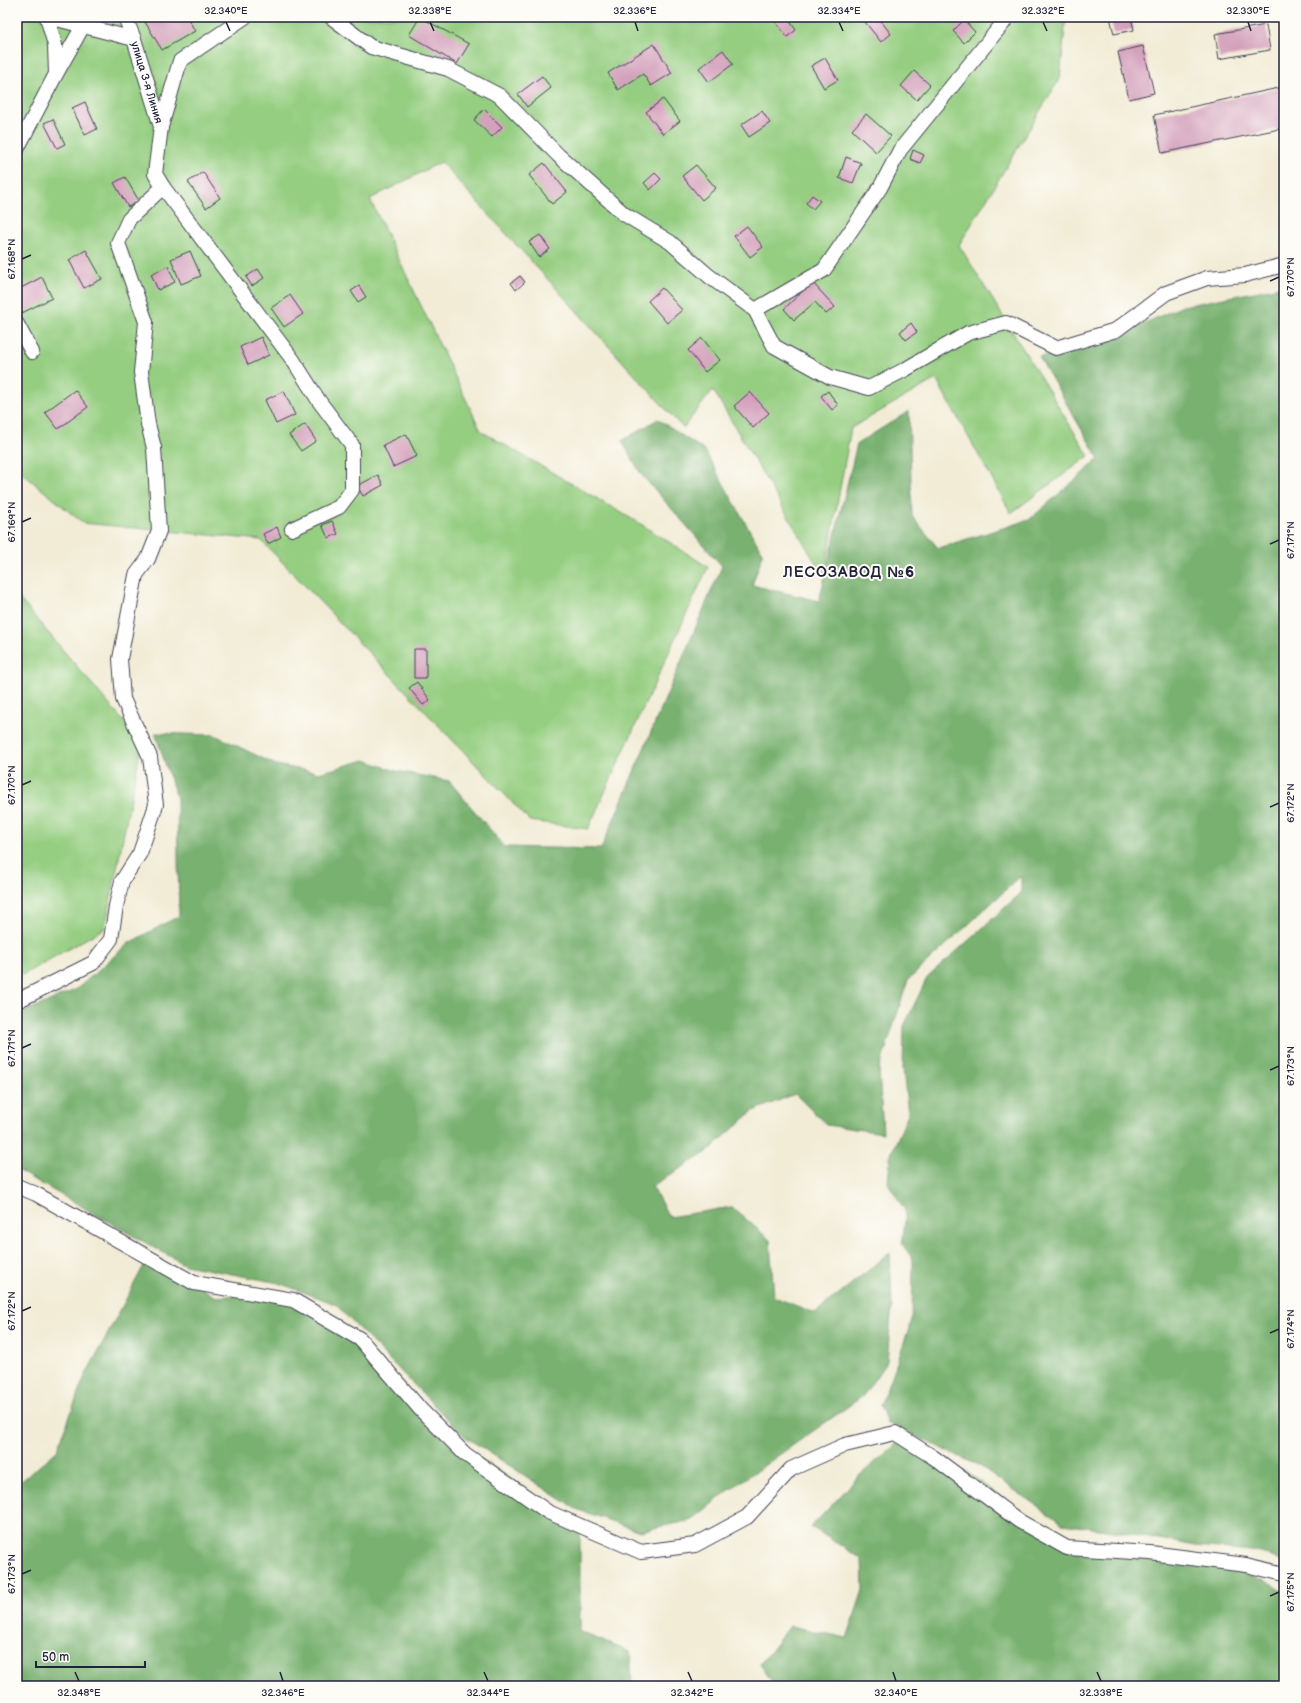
<svg xmlns="http://www.w3.org/2000/svg" width="1301" height="1703" viewBox="0 0 1301 1703" font-family="'Balsamiq Sans',sans-serif">
  <style>
    .green { fill: #95ce81; stroke: #5c785e }
    .forest { fill: #78b16f; stroke: #4d6a55 }
    .building { fill: #d4a1bc }
    .lines { fill: none; stroke-linecap: round; stroke-linejoin: round }
    .minor-casing { stroke: #414052; stroke-width: 16 }
    .minor { stroke: #fff; stroke-width: 14 }
    .ticks { fill: none; stroke: #22223b; stroke-width: 1.5 }
    .labels { text-anchor: middle; stroke-width: 4; stroke-linejoin: round; paint-order: stroke }
    .street-label { font-size: 11px; fill: #22223b; stroke: #fdfcf7 }
    .district-label { font-size: 15px; font-weight: bold; letter-spacing: 1px; fill: #22223b; stroke: #fdfcf7 }
    .neatline { fill: none; stroke: #22223b; stroke-width: 1.5 }
    .ticks-label { font-size: 10px; text-anchor: middle; fill: #22223b }
  </style>
  <rect width="100%" height="100%" fill="#fdfcf7"/>
  <filter id="ink" filterUnits="userSpaceOnUse"><feTurbulence type="fractalNoise" baseFrequency=".025" numOctaves="2"/><feDisplacementMap in="SourceGraphic" scale="8" xChannelSelector="R" yChannelSelector="G"/><feConvolveMatrix kernelMatrix="1 2 1 2 8 2 1 2 1" color-interpolation-filters="sRGB"/></filter>
  <filter id="wash" filterUnits="userSpaceOnUse"><feTurbulence type="fractalNoise" baseFrequency=".012" numOctaves="4" result="noise"/><feDisplacementMap in="SourceGraphic" scale="16" xChannelSelector="R" yChannelSelector="G"/><feGaussianBlur stdDeviation="0.9" result="paint"/><feColorMatrix in="noise" values="0 0 0 0 0 0 0 0 0 0 0 0 0 0 0 0 0 1.4 0 .05"/><feComposite in="paint" operator="in"/></filter>
  <g filter="url(#wash)">
    <rect width="100%" height="100%" fill="#f2ecd6"/>
    <path class="green" d="M 17,17 L 1066,17 L 1060,78 L 959,245 L 1089,456 L 1011,513 L 936,379 L 851,428 L 824,577 L 713,390 L 683,428 L 441,162 L 370,199 L 481,431 L 644,526 L 708,567 L 588,829 L 530,821 L 261,540 L 83,523 L 17,469 Z
      M 17,596 L 142,743 L 105,928 L 17,978 Z"/>
    <path class="forest" d="M 1280,287 L 1284,346 L 1284,1563 L 1262,1552 L 1196,1546 L 1121,1532 L 1063,1524 L 980,1466 L 887,1423 L 880,1405 L 891,1379 L 912,1320 L 913,1259 L 902,1244 L 906,1212 L 888,1183 L 890,1157 L 908,1114 L 903,1069 L 904,1026 L 927,978 L 1021,893 L 1021,876 L 908,980 L 879,1070 L 883,1133 L 827,1125 L 795,1094 L 753,1111 L 707,1152 L 652,1186 L 669,1217 L 732,1207 L 770,1240 L 774,1297 L 815,1313 L 890,1253 L 892,1305 L 887,1361 L 863,1396 L 728,1491 L 692,1520 L 640,1531 L 576,1509 L 464,1436 L 335,1304 L 279,1283 L 185,1265 L 17,1170 L 17,1015 L 77,989 L 129,943 L 179,916 L 177,799 L 155,733 L 215,735 L 276,765 L 319,773 L 365,760 L 396,771 L 449,781 L 505,847 L 601,849 L 722,566 L 641,474 L 622,441 L 658,419 L 705,451 L 763,554 L 752,585 L 819,601 L 857,444 L 909,411 L 912,516 L 938,548 L 1029,520 L 1099,459 L 1039,357 L 1084,350 L 1183,306 Z
      M 149,1256 L 216,1297 L 270,1292 L 347,1333 L 452,1439 L 580,1526 L 580,1632 L 630,1652 L 632,1686 L 17,1686 L 17,1485 L 57,1451 L 84,1378 Z
      M 899,1442 L 967,1472 L 1053,1535 L 1221,1564 L 1284,1590 L 1284,1686 L 775,1686 L 760,1664 L 790,1626 L 847,1638 L 863,1590 L 862,1559 L 811,1527 L 860,1475 Z"/>
    <g id="blocks">
      <path class="building" d="M 142,17 L 187,17 L 195,31 L 162,50 Z
        M 420,17 L 469,44 L 457,64 L 409,35 Z
        M 772,17 L 787,17 L 796,30 L 787,37 Z
        M 872,17 L 878,17 L 891,34 L 881,42 L 865,22 Z
        M 1110,17 L 1131,17 L 1134,30 L 1114,34 Z
        M 964,20 L 975,32 L 964,43 L 953,31 Z
        M 1266,25 L 1270,50 L 1219,59 L 1215,34 Z
        M 654,44 L 672,73 L 651,86 L 643,74 L 618,90 L 608,73 Z
        M 1143,46 L 1154,93 L 1129,99 L 1118,52 Z
        M 723,50 L 733,64 L 709,82 L 699,68 Z
        M 825,58 L 838,80 L 824,88 L 811,66 Z
        M 914,71 L 930,85 L 917,100 L 901,86 Z
        M 542,76 L 551,88 L 527,107 L 518,94 Z
        M 1283,87 L 1284,128 L 1162,153 L 1154,115 Z
        M 663,99 L 680,121 L 663,134 L 646,112 Z
        M 85,102 L 97,129 L 85,135 L 72,108 Z
        M 484,109 L 502,127 L 492,137 L 474,120 Z
        M 762,111 L 770,123 L 749,137 L 741,125 Z
        M 866,114 L 891,136 L 876,152 L 852,130 Z
        M 53,119 L 65,144 L 57,148 L 44,123 Z
        M 913,150 L 924,155 L 920,163 L 910,159 Z
        M 846,157 L 861,163 L 853,183 L 839,178 Z
        M 544,163 L 567,192 L 552,204 L 529,175 Z
        M 696,165 L 716,188 L 702,200 L 682,176 Z
        M 203,172 L 220,198 L 206,208 L 188,182 Z
        M 655,173 L 661,179 L 650,190 L 644,183 Z
        M 125,177 L 139,201 L 128,207 L 114,183 Z
        M 812,195 L 820,201 L 813,209 L 806,203 Z
        M 747,226 L 763,247 L 750,257 L 734,236 Z
        M 540,235 L 550,249 L 539,257 L 529,242 Z
        M 86,250 L 102,279 L 84,288 L 69,260 Z
        M 190,251 L 201,276 L 181,284 L 171,259 Z
        M 168,266 L 175,282 L 158,290 L 151,274 Z
        M 258,269 L 264,278 L 252,286 L 246,277 Z
        M 520,276 L 525,282 L 516,290 L 511,283 Z
        M 42,277 L 52,298 L 20,314 L 17,309 L 17,290 Z
        M 812,282 L 835,307 L 826,314 L 815,302 L 794,320 L 784,309 Z
        M 359,286 L 366,297 L 358,302 L 351,291 Z
        M 662,288 L 682,310 L 667,323 L 648,301 Z
        M 290,295 L 303,314 L 284,327 L 271,308 Z
        M 911,323 L 917,332 L 906,340 L 900,332 Z
        M 261,337 L 269,355 L 248,365 L 240,347 Z
        M 702,338 L 720,360 L 705,372 L 688,350 Z
        M 75,390 L 88,407 L 58,429 L 45,412 Z
        M 284,391 L 295,415 L 276,424 L 265,400 Z
        M 828,391 L 838,405 L 832,410 L 821,396 Z
        M 750,392 L 769,413 L 753,428 L 734,406 Z
        M 305,424 L 316,441 L 301,451 L 289,435 Z
        M 406,434 L 417,456 L 393,467 L 383,445 Z
        M 378,475 L 383,485 L 363,496 L 357,486 Z
        M 332,521 L 338,534 L 328,538 L 322,525 Z
        M 277,527 L 281,537 L 268,544 L 263,534 Z
        M 414,649 L 426,649 L 426,678 L 414,678 Z
        M 417,682 L 430,700 L 423,705 L 409,688 Z"/>
    </g>
  </g>
  <g filter="url(#ink)">
    <use href="#blocks" fill-opacity="0" stroke="#414052" stroke-width="1"/>
    <g class="lines">
      <g class="minor-casing">
        <g id="minor">
          <path id="s1" d="M 49,17 L 134,39 L 161,127 L 155,174 L 163,187 L 293,360 L 319,401 L 352,445 L 352,490 L 339,507 L 292,529"/>
          <path d="M 125,17 L 134,39"/>
          <path d="M 331,17 L 371,47 L 448,69 L 500,96 L 558,155 L 624,214 L 670,242 L 709,276 L 755,310 L 774,346 L 830,377 L 869,388 L 906,369 L 968,333 L 1006,323 L 1056,348 L 1116,330 L 1166,293 L 1207,278 L 1245,275 L 1284,265"/>
          <path d="M 56,74 L 88,17"/>
          <path d="M 161,127 L 180,61 L 245,17"/>
          <path d="M 17,149 L 56,74 L 55,45 L 47,17"/>
          <path d="M 755,310 L 824,270 L 880,188 L 900,150 L 1004,22"/>
          <path d="M 17,324 L 32,352"/>
          <path d="M 17,1001 L 93,963 L 111,939 L 116,906 L 122,881 L 140,853 L 156,805 L 150,757 L 123,699 L 120,659 L 136,575 L 148,559 L 159,531 L 154,448 L 148,424 L 141,372 L 146,322 L 118,243 L 129,219 L 163,187"/>
          <path d="M 17,1186 L 36,1194 L 194,1283 L 293,1300 L 360,1339 L 421,1410 L 465,1454 L 548,1512 L 641,1552 L 695,1545 L 747,1517 L 791,1469 L 845,1445 L 895,1433 L 933,1457 L 1019,1521 L 1067,1548 L 1150,1553 L 1246,1565 L 1284,1574"/>
        </g>
      </g>
      <use href="#minor" class="minor"/>
    </g>
  </g>
  <path class="ticks" d="M 226,22 L 230,31M 430,22 L 434,31M 635,22 L 638,31M 839,22 L 843,31M 1043,22 L 1047,31M 1248,22 L 1251,31M 22,259 L 31,255M 1270,281 L 1279,277M 22,522 L 31,518M 1270,544 L 1279,540M 22,785 L 31,781M 1270,807 L 1279,803M 22,1048 L 31,1044M 1270,1070 L 1279,1066M 22,1311 L 31,1307M 1270,1333 L 1279,1329M 22,1574 L 31,1570M 1270,1596 L 1279,1592M 75,1672 L 79,1681M 280,1672 L 283,1681M 484,1672 L 488,1681M 688,1672 L 692,1681M 893,1672 L 896,1681M 1097,1672 L 1101,1681"/>
  <g class="labels">
    <g class="street-label">
      <text dy="4" stroke="none"><textPath href="#s1" startOffset="133">улица 3-я Линия</textPath></text>
    </g>
    <g class="district-label">
      <text x="849" y="577">ЛЕСОЗАВОД №6</text>
    </g>
  </g>
  <rect width="1301" height="1703" fill="none" stroke="#fdfcf7" stroke-width="44"/>
  <path d="M36 1661v6h109v-6" fill="none" stroke="#22223b" stroke-width="2"/>
  <text x="42" y="1661" font-size="12" fill="#22223b" stroke="#fdfcf7" stroke-width="3" paint-order="stroke">50 m</text>
  <rect x="22" y="22" width="1257" height="1659" class="neatline"/>
  <g class="ticks-label">
    <text x="226" y="14">32.340°E</text>
    <text x="430" y="14">32.338°E</text>
    <text x="635" y="14">32.336°E</text>
    <text x="839" y="14">32.334°E</text>
    <text x="1043" y="14">32.332°E</text>
    <text x="1248" y="14">32.330°E</text>
    <text transform="translate(11 259) rotate(-90)" y="4">67.168°N</text>
    <text transform="translate(1290 277) rotate(-90)" y="4">67.170°N</text>
    <text transform="translate(11 522) rotate(-90)" y="4">67.169°N</text>
    <text transform="translate(1290 540) rotate(-90)" y="4">67.171°N</text>
    <text transform="translate(11 785) rotate(-90)" y="4">67.170°N</text>
    <text transform="translate(1290 803) rotate(-90)" y="4">67.172°N</text>
    <text transform="translate(11 1048) rotate(-90)" y="4">67.171°N</text>
    <text transform="translate(1290 1066) rotate(-90)" y="4">67.173°N</text>
    <text transform="translate(11 1311) rotate(-90)" y="4">67.172°N</text>
    <text transform="translate(1290 1329) rotate(-90)" y="4">67.174°N</text>
    <text transform="translate(11 1574) rotate(-90)" y="4">67.173°N</text>
    <text transform="translate(1290 1592) rotate(-90)" y="4">67.175°N</text>
    <text x="79" y="1696">32.348°E</text>
    <text x="283" y="1696">32.346°E</text>
    <text x="488" y="1696">32.344°E</text>
    <text x="692" y="1696">32.342°E</text>
    <text x="896" y="1696">32.340°E</text>
    <text x="1101" y="1696">32.338°E</text>
  </g>
</svg>
